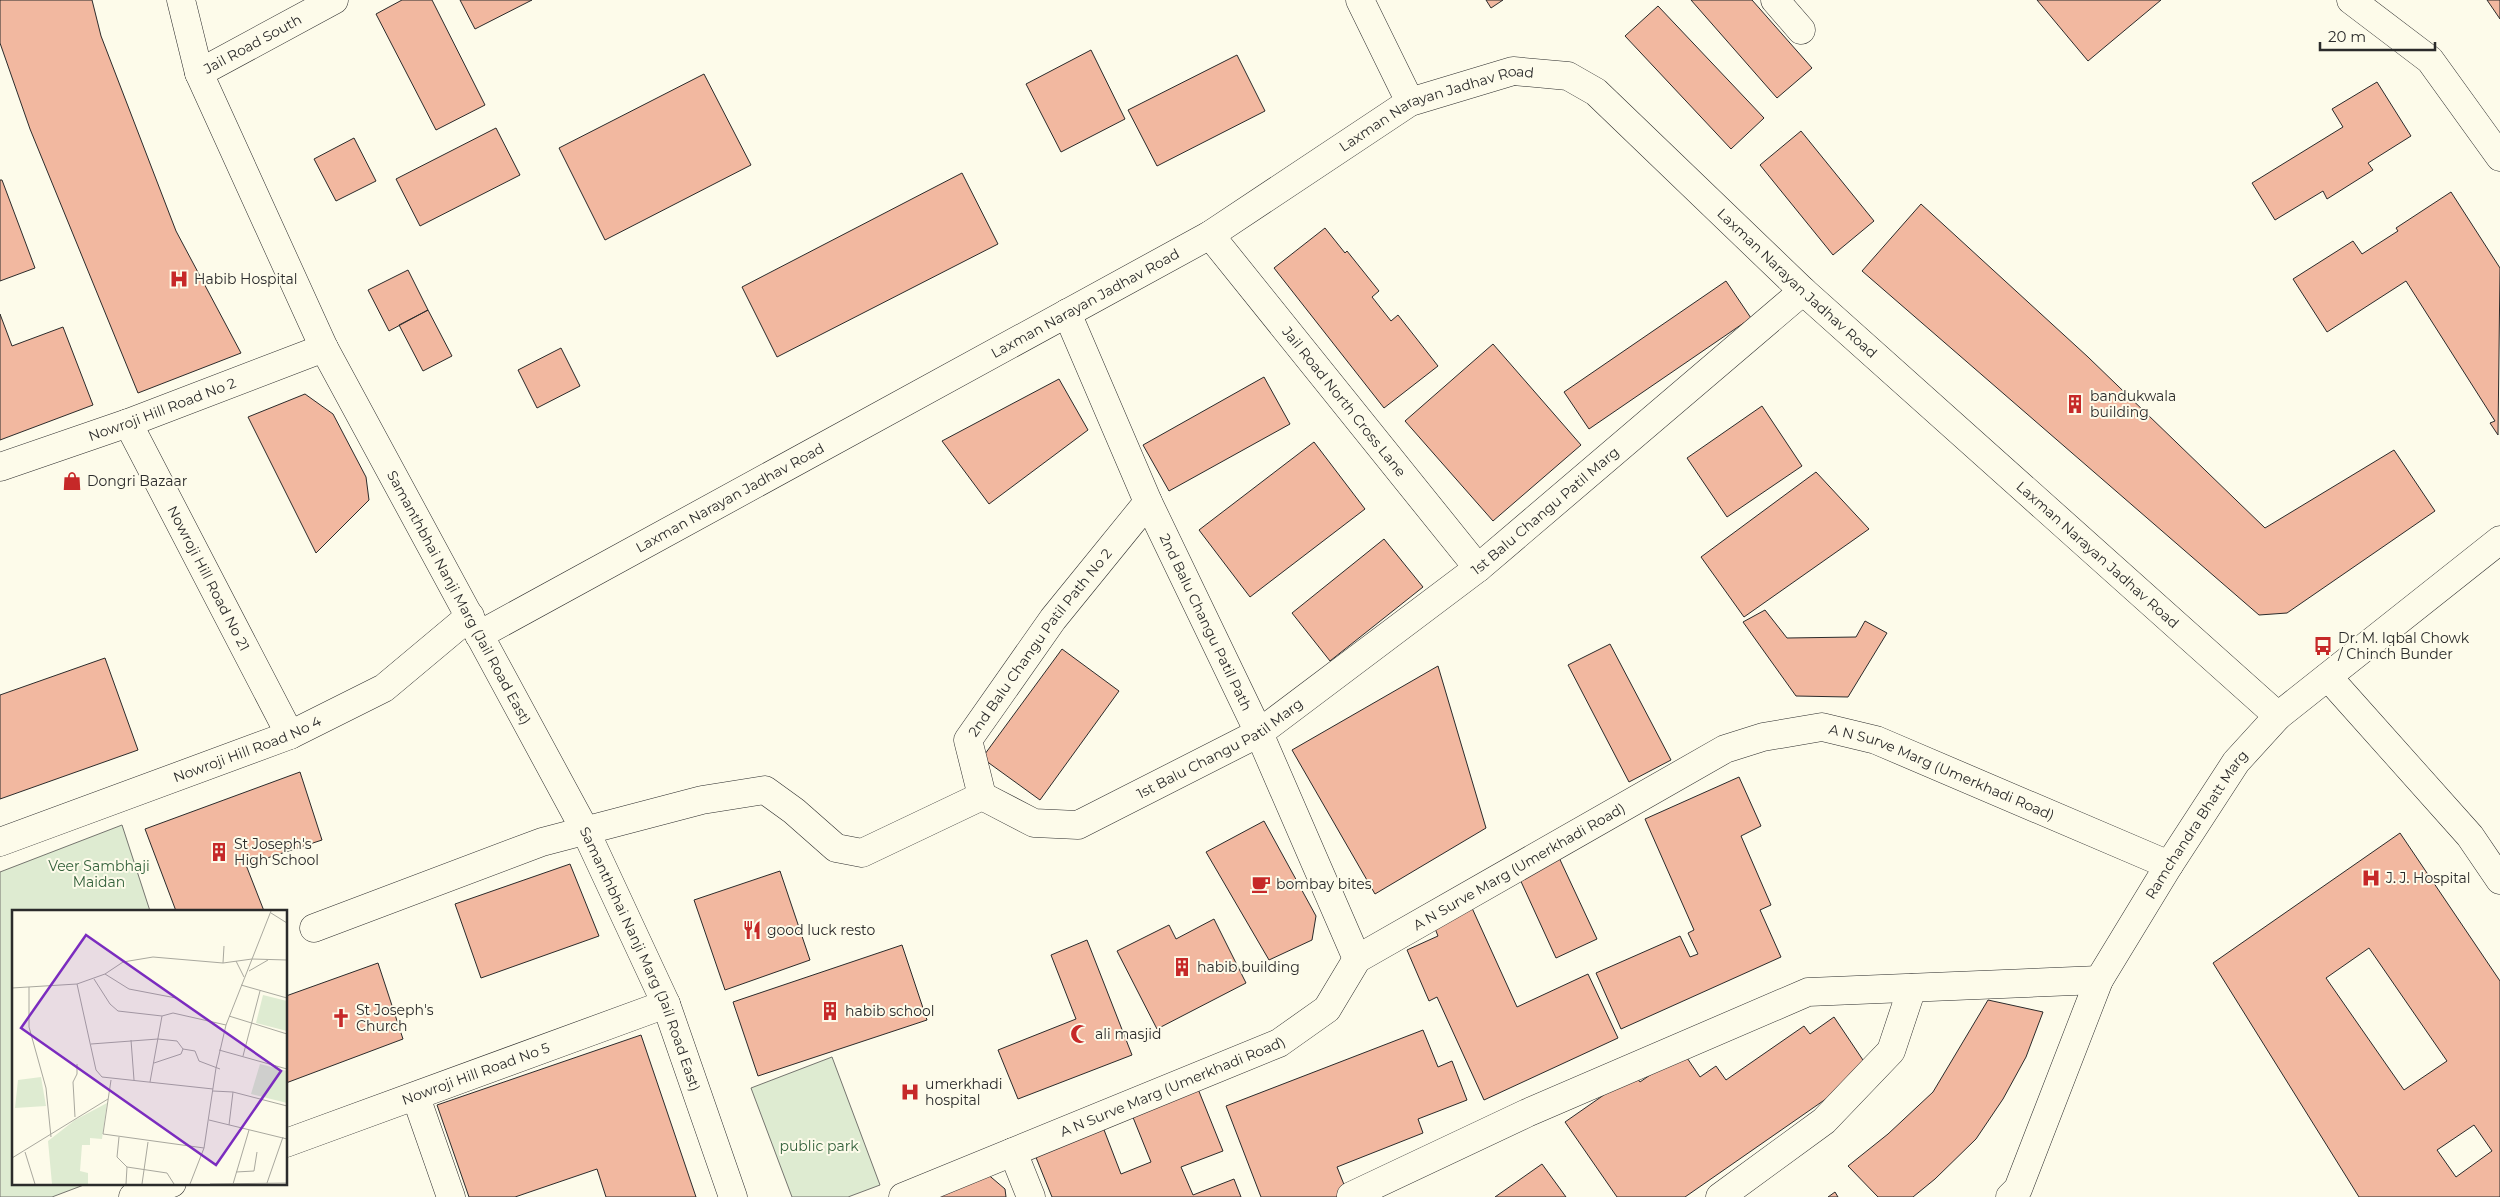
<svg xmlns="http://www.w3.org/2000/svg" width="2500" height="1197" viewBox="0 0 2500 1197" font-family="Montserrat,sans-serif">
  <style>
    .green { fill: #deebd1; stroke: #74746e }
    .building { fill: #f2b8a0; stroke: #2b2b2b; fill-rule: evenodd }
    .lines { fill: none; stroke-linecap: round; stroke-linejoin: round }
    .minor-casing { stroke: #2b2b2b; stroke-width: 29 }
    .minor { stroke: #fdfbea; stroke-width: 28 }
    .labels { text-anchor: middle; stroke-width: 4; stroke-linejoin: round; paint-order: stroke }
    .street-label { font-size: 14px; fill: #2b2b2b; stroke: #fdfbea }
    .poi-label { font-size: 14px; fill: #2b2b2b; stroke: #fdfbea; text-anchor: start }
    .park-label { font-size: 14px; fill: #34623c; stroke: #fdfbea }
    .inset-road { fill: none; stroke: #a9a89e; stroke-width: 1 }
    .view { fill: #7b2cbf; fill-opacity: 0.15; stroke: #7b2cbf; stroke-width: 2.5 }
    .inset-edge { fill: none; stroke: #2b2b2b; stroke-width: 2.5 }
  </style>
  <rect width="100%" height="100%" fill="#fdfbea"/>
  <path class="green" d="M 122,825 L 150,911 L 14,911 L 14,1183 L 89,1183 L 52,1197 L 0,1197 L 0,872 Z
    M 832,1057 L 880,1185 L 848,1197 L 792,1197 L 751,1088 Z"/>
  <path class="building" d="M 0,0 L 92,0 L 101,36 L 176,231 L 241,353 L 138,393 L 30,129 L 0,43 Z
    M 402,0 L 432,0 L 485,105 L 436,130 L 376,14 Z
    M 460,0 L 532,0 L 475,29 Z
    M 1486,0 L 1503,0 L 1491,8 Z
    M 1691,0 L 1752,0 L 1812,68 L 1777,98 Z
    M 2037,0 L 2161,0 L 2088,61 Z
    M 2487,0 L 2500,0 L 2500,19 Z
    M 1658,6 L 1764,118 L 1731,149 L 1625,36 Z
    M 1091,50 L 1125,119 L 1061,152 L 1026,84 Z
    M 1237,55 L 1265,111 L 1157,166 L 1128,110 Z
    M 704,74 L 751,165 L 605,240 L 559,148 Z
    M 2377,82 L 2411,136 L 2368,163 L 2373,170 L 2327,199 L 2323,191 L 2275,220 L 2252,183 L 2343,127 L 2332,109 Z
    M 496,128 L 520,175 L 420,226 L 396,179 Z
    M 1801,131 L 1874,221 L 1833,255 L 1760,165 Z
    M 354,138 L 376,181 L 336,201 L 314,159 Z
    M 962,173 L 998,244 L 777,357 L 742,287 Z
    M 0,180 L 2,180 L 35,268 L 0,281 Z
    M 2451,192 L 2500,268 L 2498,435 L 2490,423 L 2495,421 L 2406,281 L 2327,332 L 2293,279 L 2353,241 L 2362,254 L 2398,231 L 2396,228 Z
    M 1921,204 L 2088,357 L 2265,528 L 2394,450 L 2435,511 L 2287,613 L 2259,615 L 1862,271 Z
    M 1325,228 L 1345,253 L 1347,251 L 1379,291 L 1372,297 L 1391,321 L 1398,315 L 1438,366 L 1384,408 L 1274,268 Z
    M 408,270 L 428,310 L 389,331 L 368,290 Z
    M 1726,281 L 1751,318 L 1589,429 L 1564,392 Z
    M 428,310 L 452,356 L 423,371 L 399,325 Z
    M 0,314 L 12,346 L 63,327 L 93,405 L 0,440 Z
    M 1493,344 L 1581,445 L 1493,521 L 1405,421 Z
    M 561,348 L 580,386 L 537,408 L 518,370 Z
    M 1264,377 L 1290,424 L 1169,491 L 1143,445 Z
    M 1059,379 L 1088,430 L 989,504 L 942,441 Z
    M 305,394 L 333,414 L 366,477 L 369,500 L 316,553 L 248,417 Z
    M 1762,406 L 1802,466 L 1727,517 L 1687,458 Z
    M 1314,442 L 1365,509 L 1250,597 L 1199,530 Z
    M 1816,472 L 1869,529 L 1744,617 L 1701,557 Z
    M 1384,539 L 1423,587 L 1330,661 L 1292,613 Z
    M 1765,610 L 1787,638 L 1856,637 L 1865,621 L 1887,633 L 1848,697 L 1796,696 L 1743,622 Z
    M 1610,644 L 1671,760 L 1629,782 L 1568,665 Z
    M 1062,649 L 1119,691 L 1040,800 L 982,758 Z
    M 105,658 L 138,750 L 0,799 L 0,695 Z
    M 1438,666 L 1486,828 L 1375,894 L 1292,750 Z
    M 300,772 L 322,840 L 246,865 L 264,911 L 176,911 L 145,829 Z
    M 1739,777 L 1761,826 L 1741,836 L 1771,905 L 1760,910 L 1781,957 L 1621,1029 L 1596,973 L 1680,936 L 1690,957 L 1698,954 L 1688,933 L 1694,930 L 1645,819 Z
    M 1264,821 L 1316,916 L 1312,940 L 1269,960 L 1206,852 Z
    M 2400,833 L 2500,981 L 2500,1197 L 2359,1197 L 2213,963 ZM 2369,948 L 2447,1061 L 2404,1090 L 2326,978 ZM 2474,1125 L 2492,1151 L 2456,1177 L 2437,1150 Z
    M 1555,849 L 1597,939 L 1556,958 L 1518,875 Z
    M 570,864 L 599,936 L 481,978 L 455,904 Z
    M 780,871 L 810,960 L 725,990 L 694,900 Z
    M 1472,908 L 1517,1007 L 1588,974 L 1618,1038 L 1484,1100 L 1437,997 L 1429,1001 L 1407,950 L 1438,936 L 1434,926 Z
    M 1214,919 L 1246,983 L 1157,1029 L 1117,951 L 1169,925 L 1176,939 Z
    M 1087,940 L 1132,1055 L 1018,1099 L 998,1050 L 1076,1019 L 1051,955 Z
    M 902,945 L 927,1020 L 758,1076 L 733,1002 Z
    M 378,963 L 403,1039 L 286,1083 L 286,996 Z
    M 1988,1000 L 2043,1012 L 2026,1057 L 2003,1099 L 1976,1139 L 1935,1179 L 1913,1197 L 1878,1197 L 1848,1166 L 1888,1134 L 1933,1092 Z
    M 1834,1017 L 1869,1069 L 1685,1197 L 1617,1197 L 1565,1122 L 1634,1074 L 1640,1082 L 1683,1052 L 1700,1077 L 1716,1066 L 1726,1080 L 1804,1026 L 1810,1034 Z
    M 1423,1030 L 1438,1067 L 1452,1061 L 1467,1100 L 1418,1119 L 1423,1133 L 1337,1167 L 1349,1197 L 1261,1197 L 1226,1106 Z
    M 641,1035 L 696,1197 L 606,1197 L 597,1169 L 515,1197 L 469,1197 L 437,1105 Z
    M 1196,1084 L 1223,1151 L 1181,1167 L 1193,1195 L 1234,1179 L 1241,1197 L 1052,1197 L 1033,1150 L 1101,1122 L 1121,1174 L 1151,1162 L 1130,1110 Z
    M 1542,1164 L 1566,1197 L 1495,1197 Z
    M 985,1172 L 1005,1189 L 1006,1197 L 921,1197 Z
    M 1835,1192 L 1838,1197 L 1828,1197 Z"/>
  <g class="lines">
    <g class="minor-casing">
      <g id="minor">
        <path id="s1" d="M 181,0 L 199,73 L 324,348 L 586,832 L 666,1004 L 733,1197"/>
        <path d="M 1360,0 L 1410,102"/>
        <path d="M 1775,0 L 1801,30"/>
        <path d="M 2351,0 L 2430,60 L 2500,157"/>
        <path id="s2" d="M 199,73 L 334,0"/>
        <path id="s3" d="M 1210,235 L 1478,568"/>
        <path id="s4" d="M 1067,313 L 1148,502 L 1259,733 L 1357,959"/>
        <path id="s5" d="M 128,423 L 290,735"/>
        <path id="s6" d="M 0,467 L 128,423 L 324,348"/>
        <path id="s7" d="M 479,635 L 1210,235 L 1410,102 L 1513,71 L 1568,76 L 1596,92 L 1803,291 L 2278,716"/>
        <path d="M 2328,677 L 2470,836 L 2500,880"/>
        <path id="s8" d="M 982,796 L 968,740 L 1053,619 L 1148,502"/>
        <path id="s9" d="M 0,842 L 290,735 L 384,688 L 470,616"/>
        <path id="s10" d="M 314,928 L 542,842 L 702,800 L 765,790 L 794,811 L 836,848 L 862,853 L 982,796 L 1034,823 L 1078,825 L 1259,733 L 1478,568 L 1803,291"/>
        <path d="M 416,1097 L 451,1197"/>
        <path id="s11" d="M 286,1143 L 666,1004"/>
        <path d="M 1013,1152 L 1031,1197"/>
        <path d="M 1351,1196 L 1527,1113 L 1808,992 L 2099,980"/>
        <path d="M 133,1197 L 172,1183"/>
        <path id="s12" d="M 903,1197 L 1279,1043 L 1327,1009 L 1357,959 L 1725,749 L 1763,737 L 1822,727 L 1876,740 L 2169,865"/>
        <path d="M 1720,1197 L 1824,1121 L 1891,1051 L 1912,988"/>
        <path id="s13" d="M 2010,1197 L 2018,1189 L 2099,980 L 2169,865 L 2236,762 L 2278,716 L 2500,540"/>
      </g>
    </g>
    <use href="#minor" class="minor"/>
  </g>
  <defs>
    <g id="hospital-bare" transform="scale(1.5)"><path d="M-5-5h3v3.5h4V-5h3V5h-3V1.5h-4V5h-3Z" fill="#c62828" stroke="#fdfbea" stroke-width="2.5" paint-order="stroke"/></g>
    <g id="building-bare" transform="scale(1.5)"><path d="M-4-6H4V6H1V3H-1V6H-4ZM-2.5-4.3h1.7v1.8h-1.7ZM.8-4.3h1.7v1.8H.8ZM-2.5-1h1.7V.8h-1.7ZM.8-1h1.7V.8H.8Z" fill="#c62828" stroke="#fdfbea" stroke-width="2.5" paint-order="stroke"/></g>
    <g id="shop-bare" transform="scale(1.5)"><path d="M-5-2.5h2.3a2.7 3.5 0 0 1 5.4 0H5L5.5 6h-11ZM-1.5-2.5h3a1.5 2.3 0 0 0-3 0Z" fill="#c62828" stroke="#fdfbea" stroke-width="2.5" paint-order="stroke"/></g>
    <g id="bus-bare" transform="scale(1.5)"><path d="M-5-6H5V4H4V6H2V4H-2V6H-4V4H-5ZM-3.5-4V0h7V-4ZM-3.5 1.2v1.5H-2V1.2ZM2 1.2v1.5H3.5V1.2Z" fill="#c62828" stroke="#fdfbea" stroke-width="2.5" paint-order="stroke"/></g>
    <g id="cafe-bare" transform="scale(1.5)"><path d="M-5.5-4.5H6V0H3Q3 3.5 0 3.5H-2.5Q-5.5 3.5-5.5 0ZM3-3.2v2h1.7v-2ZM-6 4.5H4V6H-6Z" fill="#c62828" stroke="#fdfbea" stroke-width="2.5" paint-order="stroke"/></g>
    <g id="restaurant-bare" transform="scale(1.5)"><path d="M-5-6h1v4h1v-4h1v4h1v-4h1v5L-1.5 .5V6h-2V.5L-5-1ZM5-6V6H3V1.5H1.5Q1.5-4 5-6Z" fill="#c62828" stroke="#fdfbea" stroke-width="2.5" paint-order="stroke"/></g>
    <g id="church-bare" transform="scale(1.5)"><path d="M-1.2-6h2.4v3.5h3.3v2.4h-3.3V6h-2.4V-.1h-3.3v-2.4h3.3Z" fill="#c62828" stroke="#fdfbea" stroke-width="2.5" paint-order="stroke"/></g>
    <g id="mosque-bare" transform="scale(1.5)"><path d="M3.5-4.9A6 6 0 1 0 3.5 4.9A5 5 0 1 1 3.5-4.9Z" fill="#c62828" stroke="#fdfbea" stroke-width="2.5" paint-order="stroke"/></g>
  </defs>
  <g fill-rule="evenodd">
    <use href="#hospital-bare" x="179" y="279"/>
    <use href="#building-bare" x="2075" y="404"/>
    <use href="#shop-bare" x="72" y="481"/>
    <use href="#bus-bare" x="2323" y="646"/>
    <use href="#building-bare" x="219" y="852"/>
    <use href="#hospital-bare" x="2371" y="878"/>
    <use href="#cafe-bare" x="1261" y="884"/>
    <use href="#restaurant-bare" x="752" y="930"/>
    <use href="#building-bare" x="1182" y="967"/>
    <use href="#building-bare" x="830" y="1011"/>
    <use href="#church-bare" x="341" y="1018"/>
    <use href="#mosque-bare" x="1080" y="1034"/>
    <use href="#hospital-bare" x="910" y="1092"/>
  </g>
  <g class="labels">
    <g class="street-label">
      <text dy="5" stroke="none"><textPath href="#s2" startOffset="61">Jail Road South</textPath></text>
      <text dy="5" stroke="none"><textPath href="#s7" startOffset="1096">Laxman Narayan Jadhav Road</textPath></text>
      <text dy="5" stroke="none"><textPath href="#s7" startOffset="1546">Laxman Narayan Jadhav Road</textPath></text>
      <text dy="5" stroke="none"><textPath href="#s7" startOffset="691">Laxman Narayan Jadhav Road</textPath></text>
      <text dy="5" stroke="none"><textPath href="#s3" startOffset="214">Jail Road North Cross Lane</textPath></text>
      <text dy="5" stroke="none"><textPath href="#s6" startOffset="172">Nowroji Hill Road No 2</textPath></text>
      <text dy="5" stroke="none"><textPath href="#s7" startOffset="286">Laxman Narayan Jadhav Road</textPath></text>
      <text dy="5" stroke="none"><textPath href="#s10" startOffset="1392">1st Balu Changu Patil Marg</textPath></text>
      <text dy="5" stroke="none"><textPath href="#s7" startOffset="1951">Laxman Narayan Jadhav Road</textPath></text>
      <text dy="5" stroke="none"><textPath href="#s5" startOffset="175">Nowroji Hill Road No 21</textPath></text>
      <text dy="5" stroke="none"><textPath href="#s1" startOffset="661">Samanthbhai Nanji Marg (Jail Road East)</textPath></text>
      <text dy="5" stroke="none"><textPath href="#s4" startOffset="339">2nd Balu Changu Patil Path</textPath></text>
      <text dy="5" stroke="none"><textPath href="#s8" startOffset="179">2nd Balu Changu Patil Path No 2</textPath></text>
      <text dy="5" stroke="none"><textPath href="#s10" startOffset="988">1st Balu Changu Patil Marg</textPath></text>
      <text dy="5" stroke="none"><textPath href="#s9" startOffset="264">Nowroji Hill Road No 4</textPath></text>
      <text dy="5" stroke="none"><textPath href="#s12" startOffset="1175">A N Surve Marg (Umerkhadi Road)</textPath></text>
      <text dy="5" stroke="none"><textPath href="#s13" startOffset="419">Ramchandra Bhatt Marg</textPath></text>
      <text dy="5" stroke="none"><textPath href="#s12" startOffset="710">A N Surve Marg (Umerkhadi Road)</textPath></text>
      <text dy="5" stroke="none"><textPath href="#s1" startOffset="1066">Samanthbhai Nanji Marg (Jail Road East)</textPath></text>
      <text dy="5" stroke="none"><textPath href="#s11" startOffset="202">Nowroji Hill Road No 5</textPath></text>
      <text dy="5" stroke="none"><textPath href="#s12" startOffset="291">A N Surve Marg (Umerkhadi Road)</textPath></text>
    </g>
    <g class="poi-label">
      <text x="194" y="284">Habib Hospital</text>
      <text x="2090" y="401">bandukwala<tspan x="2090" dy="16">building</tspan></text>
      <text x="87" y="486">Dongri Bazaar</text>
      <text x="2338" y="643">Dr. M. Iqbal Chowk<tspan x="2338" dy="16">/ Chinch Bunder</tspan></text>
      <text x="234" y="849">St Joseph's<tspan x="234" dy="16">High School</tspan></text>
      <text x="2386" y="883">J. J. Hospital</text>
      <text x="1276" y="889">bombay bites</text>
      <text x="767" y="935">good luck resto</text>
      <text x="1197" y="972">habib building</text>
      <text x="356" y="1015">St Joseph's<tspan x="356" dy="16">Church</tspan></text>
      <text x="845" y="1016">habib school</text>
      <text x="1095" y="1039">ali masjid</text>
      <text x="925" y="1089">umerkhadi<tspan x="925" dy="16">hospital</tspan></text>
    </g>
    <g class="park-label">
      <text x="99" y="871">Veer Sambhaji<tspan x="99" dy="16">Maidan</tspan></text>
      <text x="819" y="1151">public park</text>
    </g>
  </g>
  <g transform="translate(12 910)">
    <rect width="275" height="275" fill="#fdfbea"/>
    <path d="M 251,85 L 275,91 L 275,121 L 244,113 ZM 248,154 L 275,161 L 275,193 L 239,184 ZM 29,167 L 34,196 L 3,198 L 6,170 ZM 95,193 L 90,229 L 78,228 L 78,235 L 70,235 L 68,261 L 76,263 L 76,274 L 40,274 L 36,231 L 63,210 Z" fill="#deebd1"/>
    <path class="inset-road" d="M 259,3 L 275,13M 224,51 L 232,67M 211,53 L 212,36M 237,61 L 256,50M 93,64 L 117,79 L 164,88M 82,69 L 98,94 L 106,101 L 150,106 L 161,103 L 214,115M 65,74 L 84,160 L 90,167 L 201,179M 229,75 L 275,88M 17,77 L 17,117 L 34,178 L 39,227M 0,78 L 65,74 L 93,64 L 111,52 L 141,47 L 211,53 L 240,49 L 275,50M 217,106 L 275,124M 119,130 L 122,170M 79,134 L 146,129 L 165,131 L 171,139 L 183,141 L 187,151 L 208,159M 207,140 L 275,159M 231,146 L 248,81M 142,153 L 169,144 L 171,139M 99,170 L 91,224 L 192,238M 138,172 L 150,106M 201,181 L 221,182 L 275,196M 63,207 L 61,172 L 65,164 L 65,154M 197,210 L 275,229M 217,215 L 221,182M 107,227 L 105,247 L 115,257 L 114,274M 13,242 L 23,274M 0,248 L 96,189M 115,257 L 155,263 L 162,274M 224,262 L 242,261 L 245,242M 255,273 L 271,227M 130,274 L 136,232M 178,274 L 192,238 L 204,158 L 214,115 L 259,1M 198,274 L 275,273M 221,274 L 237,220"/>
    <path class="view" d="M 74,25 L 269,161 L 204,255 L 9,118 Z"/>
    <rect width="275" height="275" class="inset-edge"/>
  </g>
  <path d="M2320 42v8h115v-8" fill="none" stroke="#2b2b2b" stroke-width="2.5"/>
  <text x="2328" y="42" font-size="15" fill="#2b2b2b" stroke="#fdfbea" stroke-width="4" paint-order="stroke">20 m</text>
</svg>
